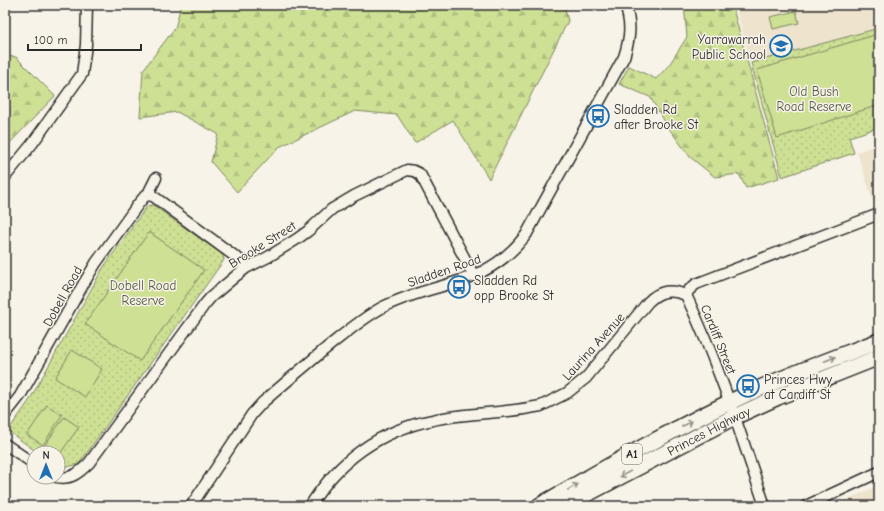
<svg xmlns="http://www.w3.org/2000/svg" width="884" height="511" viewBox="0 0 884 511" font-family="'Comic Neue',sans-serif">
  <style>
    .built { fill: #eee3cd }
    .green { fill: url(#green-dots); stroke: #7c8660 }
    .forest { fill: url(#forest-firs); stroke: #7c8660 }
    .pitch { fill: #cde094; stroke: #7c8660 }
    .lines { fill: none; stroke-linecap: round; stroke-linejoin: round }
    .minor-casing { stroke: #2b2b2b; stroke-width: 13 }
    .highway-casing { stroke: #2b2b2b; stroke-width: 18 }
    .minor { stroke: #f7f3e8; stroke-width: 10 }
    .highway { stroke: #f7f3e8; stroke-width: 15 }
    .rail-casing { stroke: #2b2b2b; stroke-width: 4 }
    .rail { stroke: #f7f3e8; stroke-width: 2.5; stroke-dasharray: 8; stroke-linecap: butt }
    .oneway { stroke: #918f8a }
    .labels { text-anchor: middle; stroke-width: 3; stroke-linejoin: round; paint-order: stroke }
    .shield { fill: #f7f3e8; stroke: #686764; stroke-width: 1 }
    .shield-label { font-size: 12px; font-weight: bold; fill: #2b2b2b }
    .poi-label { font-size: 13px; fill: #2b2b2b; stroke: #f7f3e8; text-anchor: start }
    .park-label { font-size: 13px; fill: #545845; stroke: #f7f3e8 }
    .street-label { font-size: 13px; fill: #2b2b2b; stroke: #f7f3e8 }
  </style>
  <defs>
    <pattern id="green-dots" width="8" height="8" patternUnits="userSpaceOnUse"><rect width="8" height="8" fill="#cde094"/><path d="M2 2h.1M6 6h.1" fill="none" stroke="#b0c080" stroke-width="1.8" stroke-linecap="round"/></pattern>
    <pattern id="forest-firs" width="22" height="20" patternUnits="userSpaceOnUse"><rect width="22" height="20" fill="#cde094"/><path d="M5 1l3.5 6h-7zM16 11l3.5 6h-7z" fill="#b0c080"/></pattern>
  </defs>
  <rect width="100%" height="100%" fill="#f7f3e8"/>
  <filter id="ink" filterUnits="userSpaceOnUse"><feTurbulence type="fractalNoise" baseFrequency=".025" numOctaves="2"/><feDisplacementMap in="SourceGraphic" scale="8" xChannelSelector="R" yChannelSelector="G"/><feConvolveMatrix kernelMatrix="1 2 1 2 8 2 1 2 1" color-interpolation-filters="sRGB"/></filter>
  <g filter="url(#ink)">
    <path class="built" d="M 735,5 L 879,5 L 879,28 L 751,63 Z
      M 879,144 L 879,202 L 874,204 L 857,152 Z
      M 879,485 L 879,506 L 834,506 Z"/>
    <path class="green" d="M 879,28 L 879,127 L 862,133 L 849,137 L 854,153 L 782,177 L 751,63 Z
      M 153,205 L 223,255 L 224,260 L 79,464 L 67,467 L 58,465 L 58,453 L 38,453 L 8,431 L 29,401 L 103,268 L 147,206 Z"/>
    <path class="forest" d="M 181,5 L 564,5 L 568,21 L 489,179 L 453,120 L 415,143 L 397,115 L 355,111 L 279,147 L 237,192 L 211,162 L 218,134 L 177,112 L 140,117 L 143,70 L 175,28 Z
      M 684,5 L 732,5 L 779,178 L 746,188 L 739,174 L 715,177 L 690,157 L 668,127 L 650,97 L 619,84 L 629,66 L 656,79 L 669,65 L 687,37 Z
      M 5,56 L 16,57 L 55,96 L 5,148 Z"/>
    <path class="pitch" d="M 796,11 L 799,23 L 773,29 L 770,17 Z
      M 878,34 L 879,38 L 879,105 L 777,138 L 757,70 Z
      M 149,232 L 204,270 L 140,361 L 85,324 Z
      M 72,350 L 102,369 L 85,397 L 55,378 Z
      M 47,405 L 62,415 L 43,445 L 27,435 Z
      M 64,417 L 79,427 L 59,455 L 58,453 L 45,445 Z"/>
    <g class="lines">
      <g class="minor-casing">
        <path id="minor" d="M 5,177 L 32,144 L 82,74 L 86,45 L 87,5
          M 148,194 L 156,178
          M 686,295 C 718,363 741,435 765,506
          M 5,415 L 20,396 L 84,283 L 96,263 L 139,203 L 146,195 L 153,196 L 240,260 L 246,268
          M 5,444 L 34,464
          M 56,477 C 71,480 79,473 89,463 L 205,304 L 211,297 L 237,275 L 246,268 L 268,257 L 297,239 L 308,231 L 332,209 L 354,196 L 407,170 L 414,171 L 420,174 L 474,276
          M 191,506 L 252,414 L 262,403 C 282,385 303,368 324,350 C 343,335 361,319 383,307 C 436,280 484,289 526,235 L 624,57 C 630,38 632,25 625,5
          M 310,506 C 338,461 380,430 433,420 C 465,413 497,414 529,408 L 541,406 L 567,393 L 586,378 L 648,302 C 660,290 671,289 686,295 L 689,290 L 696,284 L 879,214
          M 806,506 L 879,472"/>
      </g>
      <g class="highway-casing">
        <g id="highway">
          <path d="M 539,506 C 607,467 676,427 747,394 C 790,374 835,358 879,341"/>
          <path id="s1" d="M 564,506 L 734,417 L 778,397 L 879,357"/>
        </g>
      </g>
      <use href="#minor" class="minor"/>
      <use href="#highway" class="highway"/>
      <g class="rail-casing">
        <path id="rail" d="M 872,506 L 879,503"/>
      </g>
      <use href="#rail" class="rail"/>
    </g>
    <defs><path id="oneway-shaft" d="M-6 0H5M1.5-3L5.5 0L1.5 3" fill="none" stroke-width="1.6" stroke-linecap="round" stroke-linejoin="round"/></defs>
    <g class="oneway">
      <use href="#oneway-shaft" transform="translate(830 359) rotate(-21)"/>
      <use href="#oneway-shaft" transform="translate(687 424) rotate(-28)"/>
      <use href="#oneway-shaft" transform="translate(625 474) rotate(152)"/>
      <use href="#oneway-shaft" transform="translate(573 487) rotate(-30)"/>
    </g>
  </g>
  <defs>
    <g id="school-ring" transform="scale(1.15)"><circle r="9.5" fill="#f7f3e8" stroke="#1f6fb2" stroke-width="1.5"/><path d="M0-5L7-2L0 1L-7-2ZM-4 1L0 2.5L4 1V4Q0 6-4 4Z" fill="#1f6fb2"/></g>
    <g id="bus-ring" transform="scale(1.15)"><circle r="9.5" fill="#f7f3e8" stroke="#1f6fb2" stroke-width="1.5"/><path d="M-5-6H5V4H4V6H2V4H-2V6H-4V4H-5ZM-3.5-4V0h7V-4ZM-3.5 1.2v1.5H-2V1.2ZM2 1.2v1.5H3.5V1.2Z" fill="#1f6fb2"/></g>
  </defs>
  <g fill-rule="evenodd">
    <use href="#school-ring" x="781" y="46"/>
    <use href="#bus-ring" x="598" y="116"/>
    <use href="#bus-ring" x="459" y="287"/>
    <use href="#bus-ring" x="748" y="386"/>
  </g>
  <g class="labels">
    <rect class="shield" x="622" y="444" width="20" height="20" rx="3"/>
    <g class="shield-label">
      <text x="632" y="458">A1</text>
    </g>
    <g class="poi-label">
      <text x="766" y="44" text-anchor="end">Yarrawarrah<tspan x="766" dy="15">Public School</tspan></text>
      <text x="614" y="114">Sladden Rd<tspan x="614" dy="15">after Brooke St</tspan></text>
      <text x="474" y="285">Sladden Rd<tspan x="474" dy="15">opp Brooke St</tspan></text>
      <text x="764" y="384">Princes Hwy<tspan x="764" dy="15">at Cardiff St</tspan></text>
    </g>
    <g class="park-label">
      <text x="814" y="96">Old Bush<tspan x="814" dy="15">Road Reserve</tspan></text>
      <text x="143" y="290">Dobell Road<tspan x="143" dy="15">Reserve</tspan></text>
    </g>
    <g class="street-label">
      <text transform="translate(262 244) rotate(-32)" y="5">Brooke Street</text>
      <text transform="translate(444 270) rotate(-19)" y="5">Sladden Road</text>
      <text transform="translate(62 296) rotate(-61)" y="5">Dobell Road</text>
      <text transform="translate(719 339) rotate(68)" y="5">Cardiff Street</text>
      <text transform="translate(593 346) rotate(-48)" y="5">Laurina Avenue</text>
      <text dy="5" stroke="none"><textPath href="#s1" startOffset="163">Princes Highway</textPath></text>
    </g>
  </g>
  <rect width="884" height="511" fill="none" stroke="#f7f3e8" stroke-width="20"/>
  <rect x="10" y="10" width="864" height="491" fill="none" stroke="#2b2b2b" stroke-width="1.5" filter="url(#ink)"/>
  <g transform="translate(46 465)"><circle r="19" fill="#f7f3e8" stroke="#a5a39c"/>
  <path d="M0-3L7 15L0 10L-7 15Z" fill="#1f6fb2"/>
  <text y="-6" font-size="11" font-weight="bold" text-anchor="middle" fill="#2b2b2b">N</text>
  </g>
  <path d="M28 44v6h113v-6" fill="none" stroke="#2b2b2b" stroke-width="2"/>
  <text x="34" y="44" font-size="12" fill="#2b2b2b" stroke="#f7f3e8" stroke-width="3" paint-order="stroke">100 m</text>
</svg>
